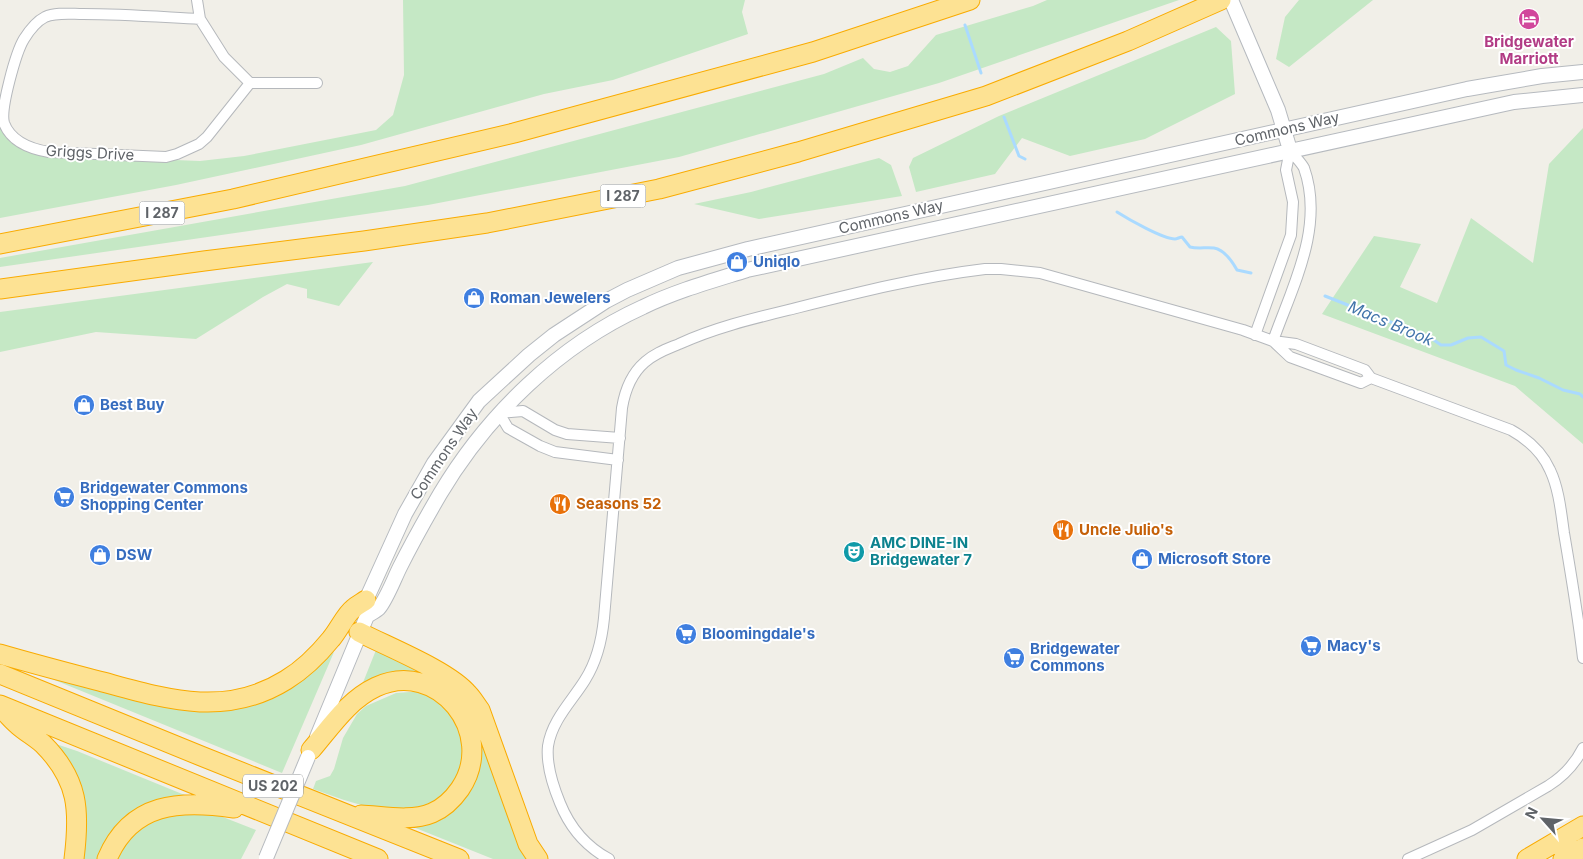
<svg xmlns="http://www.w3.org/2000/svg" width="1583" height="859" viewBox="0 0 1583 859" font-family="Inter,sans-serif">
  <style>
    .green { fill: #c5e8c5 }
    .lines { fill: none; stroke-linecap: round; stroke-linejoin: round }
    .stream { stroke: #aadaff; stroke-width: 3 }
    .street-casing { stroke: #b5b8bc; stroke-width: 12 }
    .secondary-casing { stroke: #b6babf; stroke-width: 16 }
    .highway-casing { stroke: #f9ab00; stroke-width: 21 }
    .street { stroke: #fff; stroke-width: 10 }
    .secondary { stroke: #fff; stroke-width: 14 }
    .highway { stroke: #fde293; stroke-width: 19 }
    .secondary-bridge-casing { stroke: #b6babf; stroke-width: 16; stroke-linecap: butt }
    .secondary-bridge { stroke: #fff; stroke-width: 14 }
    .labels { text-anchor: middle; stroke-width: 4; stroke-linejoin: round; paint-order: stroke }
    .shield { fill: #fff; stroke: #8f9295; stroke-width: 1 }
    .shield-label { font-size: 14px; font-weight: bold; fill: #5f6368 }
    .hotel-label { font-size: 15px; font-weight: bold; fill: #b23c85; stroke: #fff }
    .street-label { font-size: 15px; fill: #5f6368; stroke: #fff }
    .shop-label { font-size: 15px; font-weight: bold; fill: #366cbe; stroke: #fff; text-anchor: start }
    .food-label { font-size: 15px; font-weight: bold; fill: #c56008; stroke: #fff; text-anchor: start }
    .culture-label { font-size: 15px; font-weight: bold; fill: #0d838f; stroke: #fff; text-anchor: start }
    .water-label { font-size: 16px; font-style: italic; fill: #4174aa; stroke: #fff }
  </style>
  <rect width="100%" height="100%" fill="#f1efe8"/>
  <path class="green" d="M 403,0 L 745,0 L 742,12 L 748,34 L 613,80 L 544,94 L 361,145 L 176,185 L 0,218 L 0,125 L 46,155 L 200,161 L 244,156 L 376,130 L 393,115 L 404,75 Z
    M 1047,0 L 1179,0 L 939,83 L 679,157 L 428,205 L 0,267 L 0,258 L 405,186 L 824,74 L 863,58 L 874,69 L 890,72 L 908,66 L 936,35 L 1033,6 Z
    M 1299,0 L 1373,0 L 1289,67 L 1276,59 L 1285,17 Z
    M 1216,27 L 1231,41 L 1235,94 L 1145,139 L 1070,156 L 1022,138 L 995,174 L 916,192 L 909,167 L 913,158 L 999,116 Z
    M 1583,128 L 1583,444 L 1515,386 L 1322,314 L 1374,236 L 1421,244 L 1400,287 L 1437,303 L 1471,218 L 1533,263 L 1549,164 Z
    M 879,158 L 891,165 L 902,196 L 759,219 L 694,204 L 751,192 Z
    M 373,262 L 339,306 L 307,298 L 307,289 L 287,284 L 263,297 L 196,339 L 96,332 L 0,352 L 0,312 Z
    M 376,650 L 421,671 L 468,703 L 529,859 L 493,859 L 408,825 L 477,765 L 451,692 L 362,685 Z
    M 334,652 L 282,773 L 30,670 L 169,707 L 270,695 Z
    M 423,691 L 454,713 L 466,749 L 455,786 L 426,809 L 375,809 L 344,800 L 313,789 L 316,781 L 330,776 L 334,769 L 343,738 L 357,714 L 366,706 L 396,693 Z
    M 56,744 L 77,751 L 192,798 L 171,800 L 100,859 L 80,859 Z
    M 205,810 L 256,830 L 241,859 L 114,859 L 142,824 L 168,811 Z"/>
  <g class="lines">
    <path class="stream" d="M 965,25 L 981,73
      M 1004,117 L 1019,156 L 1025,159
      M 1117,212 C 1128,219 1163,239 1175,239 C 1177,239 1180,237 1182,237 L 1190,247 C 1198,249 1206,247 1214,248 C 1225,250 1232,261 1237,270 L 1251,273
      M 1325,296 L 1431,338 L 1441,345 L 1451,345 L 1468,338 L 1481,337 L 1504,351 L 1506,365 L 1516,370 L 1539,378 L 1563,390 L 1580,394 L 1583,397"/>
    <g class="street-casing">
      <path id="street" d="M 197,0 L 200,19 L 224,57 L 250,83
        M 200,19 C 161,17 122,14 83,14 C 71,14 56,12 45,17 C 37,21 29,31 24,39 C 16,52 0,109 4,123 C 11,142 31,149 49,152 L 166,157 L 177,154 L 199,144 L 207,137 L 250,83
        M 250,83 L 317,83
        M 1255,335 L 1291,235 L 1293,202 L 1286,170 L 1290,150
        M 1273,341 C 1292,287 1325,227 1304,168 C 1301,162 1294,156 1290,150
        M 1273,341 L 1290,357 L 1361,383 L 1371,378
        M 618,460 L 555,452 L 540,446 L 508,428 L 499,413 L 523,411 L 555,430 L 567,434 L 620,438
        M 609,859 C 585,846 570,828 560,803 C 553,786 546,765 548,746 C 552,720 572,701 585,680 C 597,661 602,639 604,618 L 622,408 C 625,390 631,374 645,362 C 655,353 667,349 679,344 C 714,328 751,319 788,310 C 852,294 918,277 985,269 L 1001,269 L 1040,273 L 1243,330 L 1273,341 L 1296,344 L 1365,370 L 1371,378 L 1511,430 C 1527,439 1542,452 1550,470 C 1559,489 1561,512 1564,533 C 1571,574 1578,616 1583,658
        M 1408,859 L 1472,830 L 1548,786 C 1564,776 1575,764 1583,748"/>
    </g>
    <g class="secondary-casing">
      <path id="secondary" d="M 1231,0 L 1278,110 L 1290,150
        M 367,616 C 370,614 376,611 379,608 C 387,598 394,579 400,567 C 412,543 426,518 440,494 C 487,415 559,345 643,307 C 676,291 712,281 747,270 L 1514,102 L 1583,95
        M 317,737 L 367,616 L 366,600 L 405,514 L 434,463 L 479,401 L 529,355 L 554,335 L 606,301 L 627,290 L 678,268 L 748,249 L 1467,89 L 1542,76 L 1583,72"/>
    </g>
    <g class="highway-casing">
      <path id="highway" d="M 0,244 L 233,199 L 514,133 L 813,52 L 970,0
        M 0,289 L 204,261 L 364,241 L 487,223 L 659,189 L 798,152 L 986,96 L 1128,41 L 1221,0
        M 359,632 C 388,647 449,671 468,694 C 473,699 476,705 480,710 L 528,844 L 538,859
        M 0,654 C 34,664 69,673 103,682 C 166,699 225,718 286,680 C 304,669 318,655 331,639 C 338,631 346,614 353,609 C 357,605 362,603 366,600
        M 0,674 L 201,756 L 459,859
        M 0,705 L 378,859
        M 4,711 C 9,716 13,721 18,725 C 26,732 35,737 43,744 C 79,780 80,811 74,859
        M 311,750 C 330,728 348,700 376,687 C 438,658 498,733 460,789 C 453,799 444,808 432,813 C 411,822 383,816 361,815
        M 107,859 C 131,802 180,800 234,808
        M 1527,859 L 1583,826
        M 1563,859 L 1583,848"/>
    </g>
    <use href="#street" class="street"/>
    <use href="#secondary" class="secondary"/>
    <use href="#highway" class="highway"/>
    <g class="secondary-bridge-casing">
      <path id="secondary-bridge" d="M 266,858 L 308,757"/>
    </g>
    <use href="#secondary-bridge" class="secondary-bridge"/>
  </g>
  <defs>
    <g id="hotel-disc" transform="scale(1.125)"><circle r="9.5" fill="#d1479c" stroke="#fff"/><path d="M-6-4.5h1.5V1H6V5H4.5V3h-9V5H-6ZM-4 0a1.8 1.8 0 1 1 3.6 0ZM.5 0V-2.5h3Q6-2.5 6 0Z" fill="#fff"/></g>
    <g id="shop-disc" transform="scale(1.125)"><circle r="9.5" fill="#3f7fe0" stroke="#fff"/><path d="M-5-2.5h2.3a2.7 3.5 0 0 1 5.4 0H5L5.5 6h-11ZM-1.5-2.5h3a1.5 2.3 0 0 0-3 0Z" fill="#fff"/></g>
    <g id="supermarket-disc" transform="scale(1.125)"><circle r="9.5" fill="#3f7fe0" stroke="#fff"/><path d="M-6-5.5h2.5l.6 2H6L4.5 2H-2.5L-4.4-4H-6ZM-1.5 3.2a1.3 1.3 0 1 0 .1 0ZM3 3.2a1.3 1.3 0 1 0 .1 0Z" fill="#fff"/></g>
    <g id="restaurant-disc" transform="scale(1.125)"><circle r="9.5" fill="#e8710a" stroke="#fff"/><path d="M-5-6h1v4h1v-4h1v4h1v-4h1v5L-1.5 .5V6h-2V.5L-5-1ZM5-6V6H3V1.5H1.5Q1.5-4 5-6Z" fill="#fff"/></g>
    <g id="theatre-disc" transform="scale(1.125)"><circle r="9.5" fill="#0f9aa8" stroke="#fff"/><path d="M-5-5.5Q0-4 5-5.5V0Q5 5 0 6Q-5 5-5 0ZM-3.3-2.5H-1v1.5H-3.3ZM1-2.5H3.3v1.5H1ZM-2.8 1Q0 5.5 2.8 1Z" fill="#fff"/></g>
  </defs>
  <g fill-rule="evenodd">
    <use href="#hotel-disc" x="1529" y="19"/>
    <use href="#shop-disc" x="737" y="262"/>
    <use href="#shop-disc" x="474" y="298"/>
    <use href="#shop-disc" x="84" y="405"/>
    <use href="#supermarket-disc" x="64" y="497"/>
    <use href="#restaurant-disc" x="560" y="504"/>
    <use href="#restaurant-disc" x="1063" y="530"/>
    <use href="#theatre-disc" x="854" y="552"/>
    <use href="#shop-disc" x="100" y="555"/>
    <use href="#shop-disc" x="1142" y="559"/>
    <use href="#supermarket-disc" x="686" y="634"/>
    <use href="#supermarket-disc" x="1311" y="646"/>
    <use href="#supermarket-disc" x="1014" y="658"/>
  </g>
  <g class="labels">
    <g class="shield">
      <rect x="600.5" y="184.5" width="45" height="23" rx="4"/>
      <rect x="139.5" y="201.5" width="45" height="23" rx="4"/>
      <rect x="243" y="774.5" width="60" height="23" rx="4"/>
    </g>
    <g class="shield-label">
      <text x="623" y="201">I 287</text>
      <text x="162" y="218">I 287</text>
      <text x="273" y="791">US 202</text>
    </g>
    <g class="hotel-label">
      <text x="1529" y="47">Bridgewater<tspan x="1529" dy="17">Marriott</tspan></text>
    </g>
    <g class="street-label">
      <text transform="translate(1287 129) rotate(-13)" y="5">Commons Way</text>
      <text transform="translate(90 153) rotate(3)" y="5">Griggs Drive</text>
      <text transform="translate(891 217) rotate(-13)" y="5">Commons Way</text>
      <text transform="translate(444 454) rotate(-56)" y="5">Commons Way</text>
    </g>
    <g class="shop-label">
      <text x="753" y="267">Uniqlo</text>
      <text x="490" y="303">Roman Jewelers</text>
      <text x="100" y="410">Best Buy</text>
      <text x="80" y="493">Bridgewater Commons<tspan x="80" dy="17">Shopping Center</tspan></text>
      <text x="116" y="560">DSW</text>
      <text x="1158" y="564">Microsoft Store</text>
      <text x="702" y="639">Bloomingdale's</text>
      <text x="1327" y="651">Macy's</text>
      <text x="1030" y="654">Bridgewater<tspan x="1030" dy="17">Commons</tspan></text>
    </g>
    <g class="food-label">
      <text x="576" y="509">Seasons 52</text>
      <text x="1079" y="535">Uncle Julio's</text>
    </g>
    <g class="culture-label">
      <text x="870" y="548">AMC DINE-IN<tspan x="870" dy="17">Bridgewater 7</tspan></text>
    </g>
    <g class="water-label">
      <text transform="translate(1391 323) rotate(23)" y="6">Macs Brook</text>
    </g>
  </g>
  <g transform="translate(1543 819) rotate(297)" stroke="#ffffff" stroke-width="4" paint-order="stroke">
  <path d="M0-4L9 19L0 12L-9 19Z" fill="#5f6368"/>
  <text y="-8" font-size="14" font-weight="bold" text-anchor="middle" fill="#5f6368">N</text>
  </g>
</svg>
